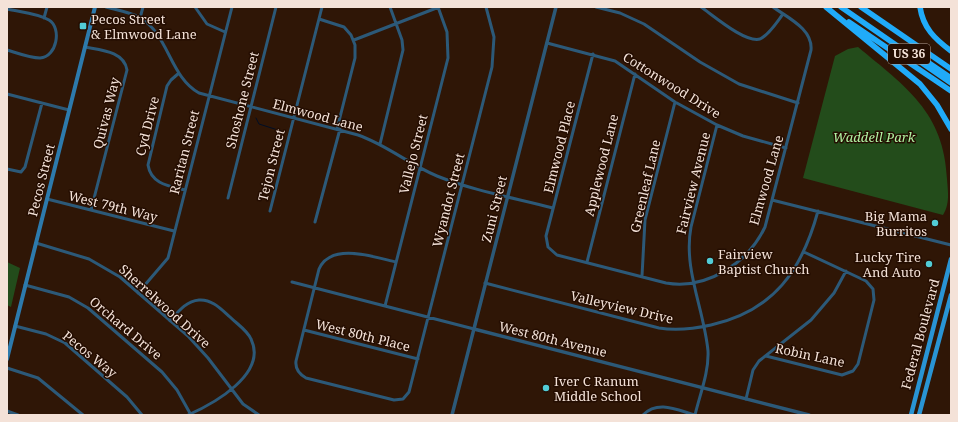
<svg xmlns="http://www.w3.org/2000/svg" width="958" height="422" viewBox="0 0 958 422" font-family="'Noto Serif',serif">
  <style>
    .green { fill: #234c1b }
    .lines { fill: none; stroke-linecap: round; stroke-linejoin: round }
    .stream { stroke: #000e25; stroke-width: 1 }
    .minor { stroke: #2c5978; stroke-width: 3 }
    .tertiary { stroke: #2c5978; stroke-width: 3.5 }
    .secondary { stroke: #2d7aac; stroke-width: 4 }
    .primary { stroke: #2994d4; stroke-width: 4.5 }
    .motorway { stroke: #20abf9; stroke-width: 5.5 }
    .poi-dot { fill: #52ccd6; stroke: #240d01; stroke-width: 1.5 }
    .labels { text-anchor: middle; stroke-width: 3; stroke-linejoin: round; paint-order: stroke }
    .shield { fill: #240d01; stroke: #b6a298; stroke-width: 1 }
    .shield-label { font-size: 12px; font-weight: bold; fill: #f4e2d8 }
    .poi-label { font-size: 13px; fill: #f4e2d8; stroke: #240d01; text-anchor: start }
    .street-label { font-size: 13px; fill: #f4e2d8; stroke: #240d01 }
    .park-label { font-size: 13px; font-style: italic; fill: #b1f4a3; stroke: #240d01 }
  </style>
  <rect width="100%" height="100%" fill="#2f1606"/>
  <path class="green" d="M 858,47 C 906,87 944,112 947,179 C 948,192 950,204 943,215 L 803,178 L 835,56 L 848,49 Z
    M 7,262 L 20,268 L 11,307 L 7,305 Z"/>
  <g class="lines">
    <path class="stream" d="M 256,118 L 259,124 L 281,131"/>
    <path class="minor" d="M 106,7 C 117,10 129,12 139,17 C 169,34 169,76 199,93 L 358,135 C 387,145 410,165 437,176 C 474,191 515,198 553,208
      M 195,7 L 207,24 L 225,32
      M 596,7 L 620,13 L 644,24 L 700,62 L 739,84 L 798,103
      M 701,7 C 714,16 745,43 760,39 C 769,35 777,22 783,14
      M 7,9 C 20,12 37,13 49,20 C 62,28 57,57 40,58 C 30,58 17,53 7,50
      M 44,18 L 47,7
      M 140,18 L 143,7
      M 319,19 L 344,27 L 351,35 L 355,45 L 355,58 L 337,129
      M 354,40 L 439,7
      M 547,43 L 615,61 L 675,102 L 717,125 L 743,136 L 786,148
      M 85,47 C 100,50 124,51 127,70 L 91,210
      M 593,54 L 546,236 L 548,247 L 557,255 L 666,283 C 707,290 748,263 765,227 L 811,50 C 813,29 788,18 773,7
      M 179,73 L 171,80 L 167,86 L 148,165 C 151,184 169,186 185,190
      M 7,94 L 69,110
      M 380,144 L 403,50 L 402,40 L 390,7
      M 7,169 L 21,172 L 25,167 L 42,103
      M 228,198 L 276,7
      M 47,199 L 174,231
      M 772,200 L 951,245
      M 270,211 L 322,7
      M 315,222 L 340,129
      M 36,243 L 89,259 L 120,277 L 188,336 L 208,358 L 243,404 L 259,415
      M 396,262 C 374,257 331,242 319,269 L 296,361 C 295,369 299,374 306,378 L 394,400 L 403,399 L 409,392 L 492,67 L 494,37 L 486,7
      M 587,262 L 635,74
      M 642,276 L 645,220 L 675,102
      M 292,282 L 474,329
      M 485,283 L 659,328 C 677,331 693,329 711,325 C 774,311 802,270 818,211
      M 25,285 L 69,297 L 88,308 L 162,372 L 177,390 L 191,415
      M 138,293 L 168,258 L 232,7
      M 385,306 L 448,58 L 447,32 L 438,7
      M 170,321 C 178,312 186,301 199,300 C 212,299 221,309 230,317 C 237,324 247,330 251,339 C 268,374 213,404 188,415
      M 15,326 L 46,334 L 65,343 L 127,397 L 142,415
      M 304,330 L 418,359
      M 766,356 L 842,375 L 853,371 L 858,364 L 874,300 L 873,289 L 866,281 L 804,252
      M 7,368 L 38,378 L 83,415
      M 746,399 L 753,370 L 759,361 L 811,320 L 834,293 L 846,271
      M 7,411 L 18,415
      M 643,415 C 658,400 677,410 695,415
      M 695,415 C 700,394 709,372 708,351 C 704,309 683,269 691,227 L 717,125"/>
    <path class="tertiary" d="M 474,329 L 809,415
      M 452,415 L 556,7"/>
    <path class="secondary" d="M 7,359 L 95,7"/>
    <path class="primary" d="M 911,415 L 951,259
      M 919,415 L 951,295"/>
    <path class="motorway" d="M 826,7 L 920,84 L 937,105 L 951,129
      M 841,7 L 951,83
      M 861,7 L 951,69
      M 920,7 C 923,28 935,39 951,51
      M 849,22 L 951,91
      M 929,63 L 951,78"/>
  </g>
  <g class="poi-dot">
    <rect x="79" y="22" width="8" height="8" rx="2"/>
    <circle cx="935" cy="223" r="4"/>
    <circle cx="710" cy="261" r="4"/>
    <circle cx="929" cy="264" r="4"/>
    <circle cx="546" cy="388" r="4"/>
  </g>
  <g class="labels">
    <rect class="shield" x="888" y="44" width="42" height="20" rx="3"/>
    <g class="shield-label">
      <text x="909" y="58">US 36</text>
    </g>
    <g class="poi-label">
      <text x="91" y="24">Pecos Street<tspan x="91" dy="15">&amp; Elmwood Lane</tspan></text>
      <text x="927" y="221" text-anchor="end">Big Mama<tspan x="927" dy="15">Burritos</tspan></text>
      <text x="718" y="259">Fairview<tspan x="718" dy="15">Baptist Church</tspan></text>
      <text x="921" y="262" text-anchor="end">Lucky Tire<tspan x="921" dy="15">And Auto</tspan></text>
      <text x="554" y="386">Iver C Ranum<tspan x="554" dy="15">Middle School</tspan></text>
    </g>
    <g class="street-label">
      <text transform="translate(672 85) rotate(32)" y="5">Cottonwood Drive</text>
      <text transform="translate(242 100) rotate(-76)" y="5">Shoshone Street</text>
      <text transform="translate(106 113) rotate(-76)" y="5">Quivas Way</text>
      <text transform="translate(318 115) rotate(15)" y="5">Elmwood Lane</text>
      <text transform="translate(147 126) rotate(-76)" y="5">Cyd Drive</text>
      <text transform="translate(559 147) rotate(-76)" y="5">Elmwood Place</text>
      <text transform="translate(184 152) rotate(-76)" y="5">Raritan Street</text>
      <text transform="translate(413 154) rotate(-76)" y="5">Vallejo Street</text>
      <text transform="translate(271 165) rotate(-76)" y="5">Tejon Street</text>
      <text transform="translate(601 165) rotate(-76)" y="5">Applewood Lane</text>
      <text transform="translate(41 180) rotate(-76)" y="5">Pecos Street</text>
      <text transform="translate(766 180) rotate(-74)" y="5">Elmwood Lane</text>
      <text transform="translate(693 183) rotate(-76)" y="5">Fairview Avenue</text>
      <text transform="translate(645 186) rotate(-77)" y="5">Greenleaf Lane</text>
      <text transform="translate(448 200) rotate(-76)" y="5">Wyandot Street</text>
      <text transform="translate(113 206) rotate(14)" y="5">West 79th Way</text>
      <text transform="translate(494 209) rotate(-76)" y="5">Zuni Street</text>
      <text transform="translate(165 306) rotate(42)" y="5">Sherrelwood Drive</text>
      <text transform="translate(622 307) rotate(13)" y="5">Valleyview Drive</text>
      <text transform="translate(126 328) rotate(40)" y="5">Orchard Drive</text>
      <text transform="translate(920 334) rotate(-75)" y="5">Federal Boulevard</text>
      <text transform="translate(363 335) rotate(14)" y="5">West 80th Place</text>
      <text transform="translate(553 339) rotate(14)" y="5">West 80th Avenue</text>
      <text transform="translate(90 354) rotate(39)" y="5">Pecos Way</text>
      <text transform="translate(810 355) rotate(12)" y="5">Robin Lane</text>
    </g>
    <g class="park-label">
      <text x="874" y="142">Waddell Park</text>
    </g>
  </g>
  <rect width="958" height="422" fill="none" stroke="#f4e2d8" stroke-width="16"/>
</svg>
